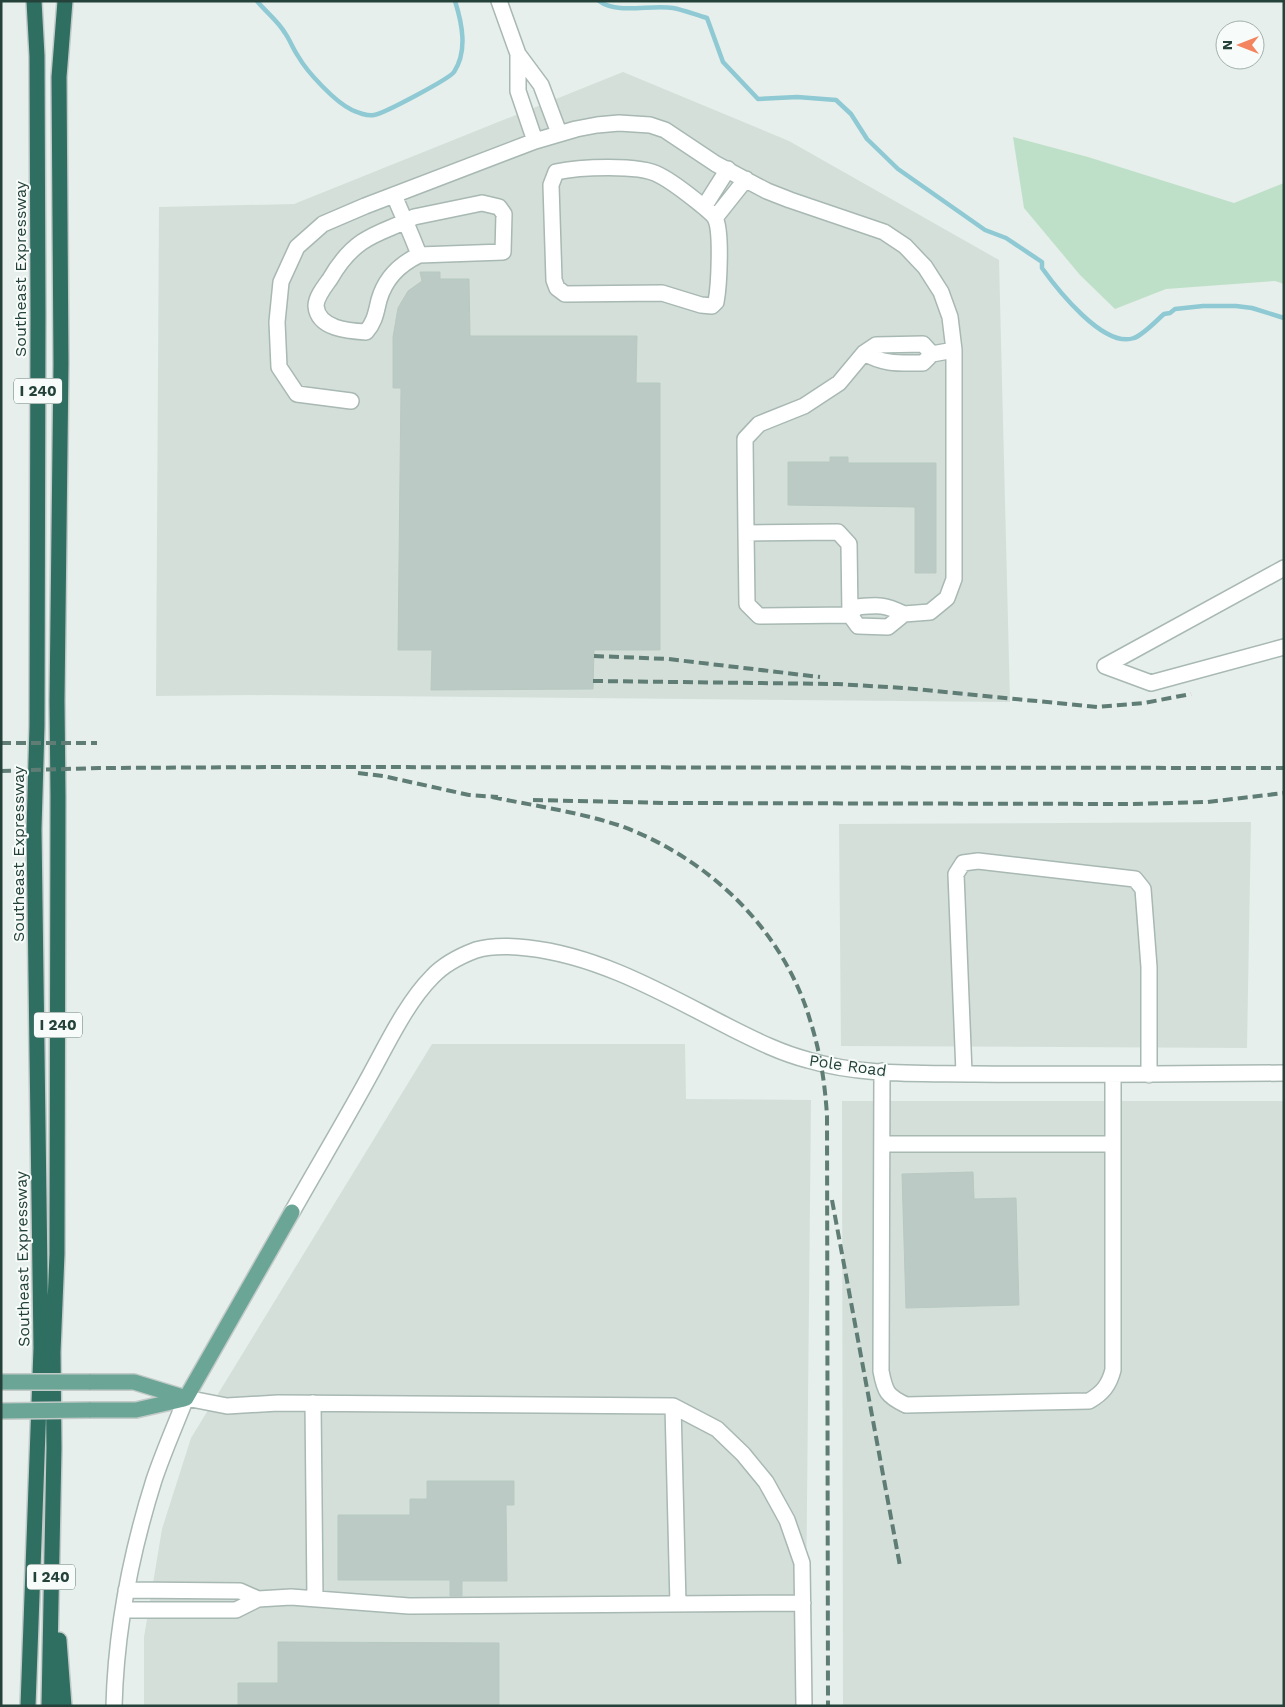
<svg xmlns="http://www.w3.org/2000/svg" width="1285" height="1707" viewBox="0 0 1285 1707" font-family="'Work Sans',sans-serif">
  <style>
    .built { fill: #d4dfda }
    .green { fill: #bfe0c8 }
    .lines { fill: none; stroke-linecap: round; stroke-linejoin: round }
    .stream { stroke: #8ec9d4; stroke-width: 4.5 }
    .building { fill: #bbcac4; stroke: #b8c9c2 }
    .minor-casing { stroke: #a8b8b2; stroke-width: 18 }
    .major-casing { stroke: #c2cac8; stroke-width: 18 }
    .highway-casing { stroke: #c2cac8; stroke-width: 18 }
    .minor { stroke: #fff; stroke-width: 15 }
    .major { stroke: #6aa596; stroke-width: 15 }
    .highway { stroke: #2f6f62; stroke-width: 15 }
    .rail { stroke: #5f7d75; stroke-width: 4; stroke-dasharray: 10 5; stroke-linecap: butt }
    .major-bridge-casing { stroke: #c2cac8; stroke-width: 18; stroke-linecap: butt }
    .major-bridge { stroke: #6aa596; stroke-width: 15 }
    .labels { text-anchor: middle; stroke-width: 4; stroke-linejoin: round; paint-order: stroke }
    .shield { fill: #f7fbf9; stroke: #637a73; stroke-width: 1 }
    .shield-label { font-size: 15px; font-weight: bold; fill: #24423a }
    .street-label { font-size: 16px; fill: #24423a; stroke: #f7fbf9 }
  </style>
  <rect width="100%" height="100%" fill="#e6efeb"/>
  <path class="built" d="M 623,72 L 789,141 L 999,260 L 1010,702 L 269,695 L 156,696 L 159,207 L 294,204 Z
    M 1251,822 L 1247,1048 L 841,1046 L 839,824 Z
    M 432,1044 L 685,1044 L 686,1099 L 811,1100 L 805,1706 L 144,1706 L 144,1637 L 162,1529 L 191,1438 Z
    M 842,1101 L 1284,1101 L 1284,1706 L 843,1706 Z"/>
  <path class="green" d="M 1013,137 L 1088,157 L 1234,203 L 1284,183 L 1284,284 L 1275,281 L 1166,289 L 1115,309 L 1080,275 L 1024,208 Z"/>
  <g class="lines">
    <path class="stream" d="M 257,1 C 266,12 278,21 285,33 C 290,40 293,49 298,56 C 307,72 335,102 352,110 C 359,113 366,116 374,115 C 383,114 449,79 454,72 C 468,51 462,23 455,1
      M 599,1 C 618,15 651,4 673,8 C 684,10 696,15 707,18 L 723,62 L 758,99 L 797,97 L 836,100 L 851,114 L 867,139 L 898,169 L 985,230 L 1006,238 L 1042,262 L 1042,268 C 1057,289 1104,349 1134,338 C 1143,335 1156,321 1164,314 L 1170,313 L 1175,309 L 1203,306 L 1236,306 L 1252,308 L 1284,318"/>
  </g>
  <path class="building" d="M 420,272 L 440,272 L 440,279 L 469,279 L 470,336 L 637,336 L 636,383 L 660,383 L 660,650 L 594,650 L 593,689 L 431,690 L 432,650 L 398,650 L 401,388 L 393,388 L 393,337 L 398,308 L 408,291 L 422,281 Z
    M 830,457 L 848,457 L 848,463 L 936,463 L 936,573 L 915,573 L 915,507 L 788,505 L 788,462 L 830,462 Z
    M 973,1172 L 974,1199 L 1016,1198 L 1019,1305 L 906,1308 L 902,1174 Z
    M 427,1481 L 514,1481 L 514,1505 L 506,1505 L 507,1581 L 462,1581 L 462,1596 L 450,1596 L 450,1580 L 338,1580 L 338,1515 L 410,1515 L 410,1499 L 427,1499 Z
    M 278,1642 L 499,1643 L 499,1706 L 238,1706 L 238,1683 L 278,1683 Z"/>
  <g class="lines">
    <g class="minor-casing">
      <path id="minor" d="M 499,1 L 518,54 L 541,85 L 559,133
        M 518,54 L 518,91 L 535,141
        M 394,195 C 402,215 412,235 419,255 L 503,252 L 504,214 L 499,207 L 482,203 L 414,217 C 398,226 378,231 362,242 C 349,251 338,265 330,279 C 325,286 316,297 316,306 C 318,329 349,331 366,332 C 375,322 376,312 379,300 C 385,279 400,264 419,255
        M 704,207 C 707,210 713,214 715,218 C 722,230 719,286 716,302 L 712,306 L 701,305 L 662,293 L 565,294 L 557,288 L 554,280 L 551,185 L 556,172 C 578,167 640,164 659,175 C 675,183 690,196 704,207 L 728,169
        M 715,218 L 746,179
        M 864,353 C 885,365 900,363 923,363 L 932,354 L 954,350
        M 351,401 L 297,394 L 279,367 L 277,322 L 281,282 L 297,247 L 323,224 L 365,206 L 535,141 L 576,129 L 597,125 L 619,123 L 650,125 L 665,130 L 716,164 L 767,191 L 790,200 L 884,232 L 905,246 L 925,267 L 941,292 L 950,317 L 954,350 L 954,579 L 947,598 L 930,612 L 904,614 L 888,627 L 858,626 L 850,615 L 857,607 C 878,605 884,604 904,614
        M 838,532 L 849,544 L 850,615 L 759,616 L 747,604 L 746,533 Z
        M 746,533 L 745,439 L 759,424 L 804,406 L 839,383 L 864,353 L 876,345 L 923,344 L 932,354
        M 1284,568 L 1105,666 L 1151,683 L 1284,647
        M 882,1071 L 881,1371 C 885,1392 887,1396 906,1405 L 1089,1401 C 1103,1393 1109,1385 1113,1370 L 1113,1075
        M 964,1073 L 956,874 L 963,863 L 978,861 L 1135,879 L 1143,889 L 1149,967 L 1149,1075
        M 882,1144 L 1113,1144
        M 292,1212 C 318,1166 345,1121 370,1075 C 387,1044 407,1002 432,977 C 444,964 460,956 476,950 C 493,945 511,946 528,948 C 601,956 668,996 733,1029 C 757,1041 781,1053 808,1060 C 861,1076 920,1073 975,1074 C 1078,1075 1181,1074 1284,1073
        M 313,1403 L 315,1599
        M 673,1406 L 678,1604
        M 258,1599 L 291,1597 L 409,1606 L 803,1603
        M 123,1610 L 236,1610 L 258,1599 L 240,1591 L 126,1590
        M 114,1706 C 116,1629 131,1553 154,1480 C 163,1453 175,1426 186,1398 L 227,1406 L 278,1403 L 673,1406 L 717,1429 L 743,1454 L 766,1482 L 787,1520 L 802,1563 L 804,1706"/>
    </g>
    <g class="major-casing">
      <path id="major" d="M 89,1382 L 134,1382 L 186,1398
        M 186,1398 L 292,1212
        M 89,1410 L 136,1410 L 184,1399"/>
    </g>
    <g class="highway-casing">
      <path id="highway" d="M 59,1640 L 64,1706
        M 28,1706 L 41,1348 L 34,829 L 37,726 L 38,315 L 37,56 L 34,1
        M 49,1706 L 54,1448 L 53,1352 L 57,1254 L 58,796 L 57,701 L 61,363 L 59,77 L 65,1"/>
    </g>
    <use href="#minor" class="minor"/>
    <use href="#major" class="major"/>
    <use href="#highway" class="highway"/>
    <path class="rail" d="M 594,656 L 668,659 L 820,677
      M 593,681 L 837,684 L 904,688 L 1097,707 L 1144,703 L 1191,694
      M 1,743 L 97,743
      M 1,771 L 99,768 L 289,767 L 1284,768
      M 358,773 L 383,776 L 469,795 L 498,797
      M 492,797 C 535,806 579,812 621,826 C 708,858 783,929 810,1020 C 820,1051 825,1083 827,1116 L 828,1706
      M 533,800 L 666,803 L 1132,804 L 1207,802 L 1284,793
      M 832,1200 L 900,1566"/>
    <g class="major-bridge-casing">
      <path id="major-bridge" d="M 1,1382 L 89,1382
        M 1,1411 L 89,1410"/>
    </g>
    <use href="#major-bridge" class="major-bridge"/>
  </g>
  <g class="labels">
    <g class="shield">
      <rect x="14" y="378.5" width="48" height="25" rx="4"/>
      <rect x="34" y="1012.5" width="48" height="25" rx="4"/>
      <rect x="27" y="1564.5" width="48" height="25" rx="4"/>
    </g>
    <g class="shield-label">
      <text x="38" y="396">I 240</text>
      <text x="58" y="1030">I 240</text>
      <text x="51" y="1582">I 240</text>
    </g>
    <g class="street-label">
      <text transform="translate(20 269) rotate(-90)" y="6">Southeast Expressway</text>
      <text transform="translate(18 854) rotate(-90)" y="6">Southeast Expressway</text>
      <text transform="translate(848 1065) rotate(8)" y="6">Pole Road</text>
      <text transform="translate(22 1259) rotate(-91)" y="6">Southeast Expressway</text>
    </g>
  </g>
  <rect width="1285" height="1707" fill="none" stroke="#24423a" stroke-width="5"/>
  <g transform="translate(1240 45) rotate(270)"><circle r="24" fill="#f7fbf9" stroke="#a3b1ad"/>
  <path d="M0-4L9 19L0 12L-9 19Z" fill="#f4845f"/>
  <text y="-8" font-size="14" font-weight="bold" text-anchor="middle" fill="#24423a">N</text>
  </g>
</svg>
